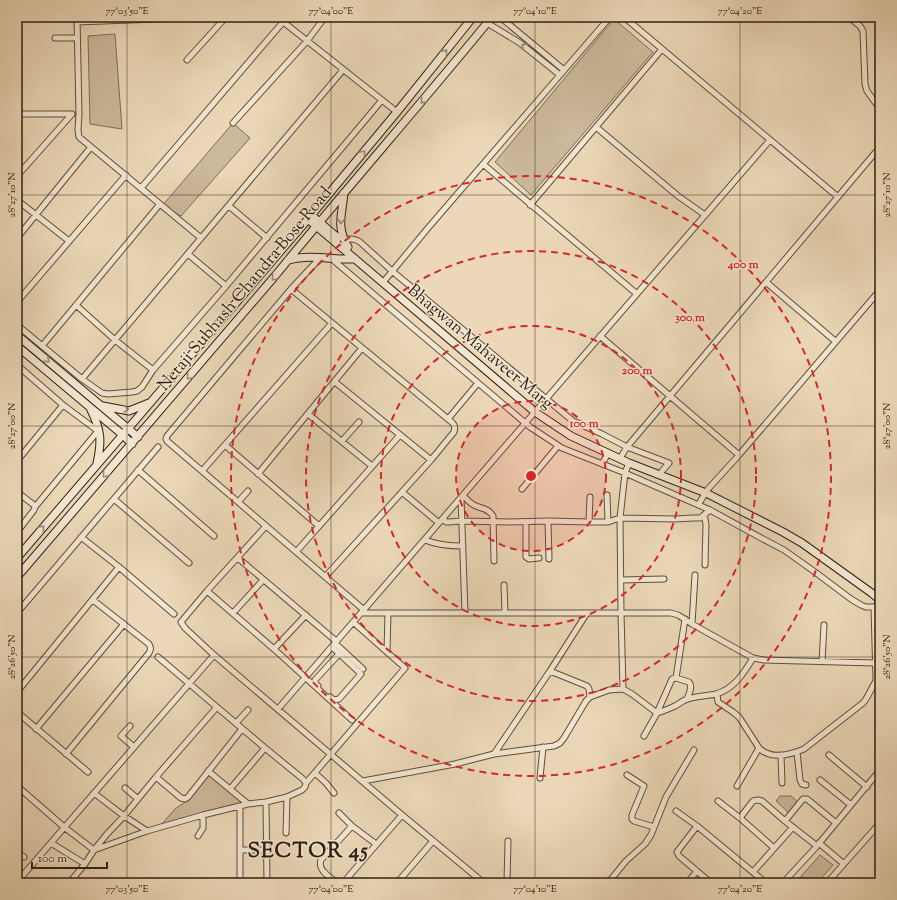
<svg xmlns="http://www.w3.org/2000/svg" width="897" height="900" viewBox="0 0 897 900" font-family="'Sorts Mill Goudy',serif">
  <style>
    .green { fill: #ccb99b; stroke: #7e6d56 }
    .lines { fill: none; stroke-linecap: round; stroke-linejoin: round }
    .street-casing { stroke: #5e4f3a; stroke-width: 7 }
    .secondary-casing { stroke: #2f2110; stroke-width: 9 }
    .street { stroke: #f3e6d1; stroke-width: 5 }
    .secondary { stroke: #f3e6d1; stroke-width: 7 }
    .oneway { stroke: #9b8d7a }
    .ticks { fill: none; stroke: #2f2110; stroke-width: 1; stroke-opacity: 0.45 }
    .ring { fill: none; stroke: #d62828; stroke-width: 2; stroke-dasharray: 7 5 }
    .labels { text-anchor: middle; stroke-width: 3; stroke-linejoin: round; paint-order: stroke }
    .street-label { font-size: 17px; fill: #2f2110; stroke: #f3e6d1 }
    .district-label { font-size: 21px; font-weight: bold; letter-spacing: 1px; fill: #2f2110; stroke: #f3e6d1 }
    .centre { fill: #d62828; stroke: #f3e6d1; stroke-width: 2 }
    .ring-label { font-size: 12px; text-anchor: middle; font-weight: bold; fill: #d62828; stroke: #f3e6d1; stroke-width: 3; stroke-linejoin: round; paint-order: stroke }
    .neatline { fill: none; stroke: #2f2110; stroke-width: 1.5 }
    .ticks-label { font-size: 10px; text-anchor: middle; fill: #2f2110 }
  </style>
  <rect width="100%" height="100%" fill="#ecd8b8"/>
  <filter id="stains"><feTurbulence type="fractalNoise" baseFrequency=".005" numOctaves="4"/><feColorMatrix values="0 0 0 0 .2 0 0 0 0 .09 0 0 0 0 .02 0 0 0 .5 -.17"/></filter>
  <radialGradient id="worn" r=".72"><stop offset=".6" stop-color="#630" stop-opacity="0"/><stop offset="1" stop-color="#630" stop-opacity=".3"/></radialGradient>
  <path class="green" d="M 614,19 L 653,52 L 531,195 L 495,162 Z
    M 115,34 L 122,129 L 90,124 L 88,36 Z
    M 233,123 L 250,138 L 181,216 L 162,206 Z
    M 208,773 L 245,803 L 160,826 L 175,809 L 185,802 Z
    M 780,796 L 791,796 L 799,803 L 789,813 L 776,801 Z
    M 820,855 L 833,865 L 817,883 L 795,883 Z"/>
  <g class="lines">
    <g class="street-casing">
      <path id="street" d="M 77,17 L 79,114 L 78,130 L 79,137 L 201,238
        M 277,17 L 397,112
        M 500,17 L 564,70
        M 624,17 L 838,197
        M 849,17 L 860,26 L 863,31 L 865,84 L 867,91 L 880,109
        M 77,22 L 183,18
        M 487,23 L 520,43 L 560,75
        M 55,38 L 77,38
        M 187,60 L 226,17
        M 343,70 L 82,379 L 102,393 L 108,394 L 132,392 L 137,391 L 142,387 L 153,370 L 226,286 L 382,100
        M 17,114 L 72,114
        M 233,123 L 307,41 L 325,17
        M 596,127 L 678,196 L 705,215
        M 483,164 L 637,294
        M 17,176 L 72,114
        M 141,188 L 283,22
        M 17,200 L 69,241
        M 530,205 L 662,49
        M 229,206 L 267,238
        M 17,238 L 91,147
        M 344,240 C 350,239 355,238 360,242 L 392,271 L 573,421 L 602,434 L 627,447 L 669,463 L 662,471
        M 188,254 L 226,286
        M 320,258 L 291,289 L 167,436 L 166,439 L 167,441 L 364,610
        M 332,259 L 530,427 L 562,448 L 625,473 L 710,510 L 763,539 L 784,550 L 815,572 L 851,599 L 861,605 L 866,607 L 874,607 L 878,605 L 880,602
        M 385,280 L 428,228 L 610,17
        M 766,282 L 835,341
        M 291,289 L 448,419 C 453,423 456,425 454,432 L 431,460 L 325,577
        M 17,302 L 126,175
        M 76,305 L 115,340 L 153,370
        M 17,325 L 82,379
        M 600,336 L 670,396 L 739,455
        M 42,346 L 160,204
        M 17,365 L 63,405 L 98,431 L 35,507
        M 335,382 L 431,460
        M 308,414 L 372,466
        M 448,419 L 478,383
        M 342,441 L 359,422
        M 225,445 L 319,526
        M 622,455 L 627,447 L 880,147
        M 17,461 L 63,405
        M 602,464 L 608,453
        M 138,470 L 214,536
        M 202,471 L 332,323
        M 258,474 L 362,348
        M 522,489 L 558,446
        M 17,492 L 34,505 L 35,507 L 34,510 L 17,532
        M 402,492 L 439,523
        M 463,495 C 467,500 471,504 476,506 C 483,509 489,509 493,516 L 494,561
        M 607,495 L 608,522
        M 461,498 L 465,613
        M 114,499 L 189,563
        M 238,502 L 248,491
        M 698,505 L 708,489 L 739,455 L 880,290
        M 704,515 L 706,524 L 705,565
        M 443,518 L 446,522 L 449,522 L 462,521 L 510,522 L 548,521 L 549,559
        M 548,521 L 589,522 L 608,522 L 620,518 L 675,519 L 693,518 L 700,518 L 704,515 L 710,510
        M 526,522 L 526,557 L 529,559 L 539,558
        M 589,522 L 590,497
        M 266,526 L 207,591 L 181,622 L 185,628 L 214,655 L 402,815 L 484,883
        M 81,537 L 119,567 L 174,614
        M 425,540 C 437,545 449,546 463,546
        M 296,552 L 400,435
        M 238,558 L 336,641
        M 621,580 L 664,579
        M 504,585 L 505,613
        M 207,591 L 274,649 L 352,720
        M 874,607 L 876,680
        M 17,613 L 158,447
        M 233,613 L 263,580
        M 361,613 L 671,613 L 678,615 L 692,624 L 753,658 L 764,660 L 875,663
        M 692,624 L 695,575
        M 335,643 L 363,669
        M 274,649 L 306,615
        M 387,652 L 388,613
        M 158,657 L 265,748 L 303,779 L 306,783
        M 822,662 L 824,625
        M 550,671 L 587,686 L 589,689 L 590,697
        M 676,678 L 685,619
        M 318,686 L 315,683 L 315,680 L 339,654
        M 623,689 L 621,613 L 620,518 L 625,473 L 629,463
        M 17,692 L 119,567
        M 717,694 L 718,702 L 733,712 L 739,717 L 759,748 C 771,760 790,755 804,749 L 863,703 C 870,695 872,684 880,676
        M 330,697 L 334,700 L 339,699 L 361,674 L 332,647
        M 278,709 L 770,140
        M 17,712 L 88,772
        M 236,723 L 248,710
        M 130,726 L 121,736 L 134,747
        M 36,729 L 124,624
        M 644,736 L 657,713 L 672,679 L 676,678 L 689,682 C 693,687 689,694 687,699
        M 797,752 L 800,780 L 802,784 L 806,785
        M 66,754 L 149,653 C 151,649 151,648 149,644 L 93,600
        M 494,754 L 550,671 L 587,613
        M 781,755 L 782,783
        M 829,755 L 867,787
        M 208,771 L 248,804
        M 315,773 L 326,783 L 334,793
        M 627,775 L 644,786 L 632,815 L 632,819 L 634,821 L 654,827
        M 156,777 L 181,798 L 185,799 L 188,797 L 242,729
        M 540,778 L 543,747
        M 820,780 L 851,805
        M 363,781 L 455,764 L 494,754 L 554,746 L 560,743 L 564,738 L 586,701 L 590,697 L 609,690 L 623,689 L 632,694 L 657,713 C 663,711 669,709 675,706 C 679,704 683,700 688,699 C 697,696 707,696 716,694 C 734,689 744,673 753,658
        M 17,786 L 64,827 L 94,850
        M 737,786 L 759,748
        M 125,788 L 138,799
        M 230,789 L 265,748
        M 94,793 L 124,816 L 147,831
        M 718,801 L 740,818 L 774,848
        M 266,802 L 267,883
        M 676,811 L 697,826 L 766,883
        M 339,813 L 352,826 L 376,844
        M 740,818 L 753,801 L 758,800 L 762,801 L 785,821 L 817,846
        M 785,821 L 803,799 L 807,799 L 836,823
        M 697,826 L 677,852 L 679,856 L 711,883
        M 286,833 L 287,797
        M 198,836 L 203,828 L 203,815
        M 51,843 L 85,864
        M 819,843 L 844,864
        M 94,850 L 147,831 L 203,815 L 248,804 L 266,802 L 287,797 L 302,790 L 305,787 L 306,783 L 405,668 L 353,622
        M 240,850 L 266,850
        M 17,852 L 24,857
        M 753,872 L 793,827
        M 74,877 L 81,883
        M 17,882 L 214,655
        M 42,883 C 45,882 50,881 53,883
        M 69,883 L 85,864 L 94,850 L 107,834 L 124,816 L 156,777 L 217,707
        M 240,883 L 240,806
        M 337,883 C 330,877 317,870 321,860 L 352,826
        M 343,883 L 402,815
        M 397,883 L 433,841
        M 507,883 L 508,841
        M 608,883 L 626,861 L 645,844 L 651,835 L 666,797 L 694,750
        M 687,883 L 697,871
        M 783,883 L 817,846 L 880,770
        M 827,883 L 880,823"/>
    </g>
    <g class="secondary-casing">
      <path id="secondary" d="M 344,193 C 342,215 336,227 348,247
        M 311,215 L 338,238
        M 308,219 L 535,412 L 571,436 L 629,463 L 706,493 L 783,532 L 802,543 L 873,594 L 880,600
        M 288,260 C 311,254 332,260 355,259
        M 17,335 L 138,437
        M 17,346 L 123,435 L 132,444
        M 103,406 L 129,411 L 149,403
        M 91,410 C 101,430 102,441 97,463
        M 17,558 L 308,219 L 397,112 L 473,17
        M 17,577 L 275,276 C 346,189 421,104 492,17"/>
    </g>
    <use href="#street" class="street"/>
    <use href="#secondary" class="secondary"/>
  </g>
  <defs><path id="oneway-chevron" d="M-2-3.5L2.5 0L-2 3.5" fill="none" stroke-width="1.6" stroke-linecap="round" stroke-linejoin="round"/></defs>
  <g class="oneway">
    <use href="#oneway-chevron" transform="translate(524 46) rotate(-142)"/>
    <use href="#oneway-chevron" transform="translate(445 52) rotate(-51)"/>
    <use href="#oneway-chevron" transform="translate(423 101) rotate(131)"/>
    <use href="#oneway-chevron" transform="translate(363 153) rotate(-50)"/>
    <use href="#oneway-chevron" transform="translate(341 221) rotate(94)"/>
    <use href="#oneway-chevron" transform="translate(274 278) rotate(130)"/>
    <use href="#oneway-chevron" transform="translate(47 360) rotate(40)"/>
    <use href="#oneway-chevron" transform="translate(189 377) rotate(131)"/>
    <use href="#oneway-chevron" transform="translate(126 409) rotate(1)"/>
    <use href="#oneway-chevron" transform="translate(105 475) rotate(131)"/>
    <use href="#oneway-chevron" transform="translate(42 528) rotate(-49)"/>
  </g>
  <path class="ticks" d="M 127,17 L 127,883M 331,17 L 331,883M 535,17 L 535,883M 740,17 L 740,883M 17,195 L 880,195M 17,426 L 880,426M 17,657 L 880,657"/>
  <circle cx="531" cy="476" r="75" fill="#d62828" fill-opacity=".12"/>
  <g class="ring">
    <circle cx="531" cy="476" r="75"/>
    <circle cx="531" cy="476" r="150"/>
    <circle cx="531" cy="476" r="225"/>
    <circle cx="531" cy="476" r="300"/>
  </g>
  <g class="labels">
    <g class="street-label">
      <text transform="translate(244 288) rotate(-50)" y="6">Netaji Subhash Chandra Bose Road</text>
      <text transform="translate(481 346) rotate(40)" y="6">Bhagwan Mahaveer Marg</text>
    </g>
    <g class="district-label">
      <text x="308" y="857">SECTOR 45</text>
    </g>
  </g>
  <circle cx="531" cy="476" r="6" class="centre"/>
  <g class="ring-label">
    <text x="743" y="268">400 m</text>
    <text x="690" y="321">300 m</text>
    <text x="637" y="374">200 m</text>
    <text x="584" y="427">100 m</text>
  </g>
  <rect width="897" height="900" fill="none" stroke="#ecd8b8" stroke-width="44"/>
  <path d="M32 862v6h75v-6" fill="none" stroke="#2f2110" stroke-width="2"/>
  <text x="38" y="862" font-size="12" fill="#2f2110" stroke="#f3e6d1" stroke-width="3" paint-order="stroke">100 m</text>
  <rect x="22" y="22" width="853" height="856" class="neatline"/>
  <g class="ticks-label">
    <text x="127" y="14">77°03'50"E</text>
    <text x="331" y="14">77°04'00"E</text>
    <text x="535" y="14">77°04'10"E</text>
    <text x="740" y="14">77°04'20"E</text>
    <text transform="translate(11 195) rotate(-90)" y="4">28°27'10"N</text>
    <text transform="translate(886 195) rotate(-90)" y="4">28°27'10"N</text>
    <text transform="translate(11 426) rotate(-90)" y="4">28°27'00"N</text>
    <text transform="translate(886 426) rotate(-90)" y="4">28°27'00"N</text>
    <text transform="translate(11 657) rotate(-90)" y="4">28°26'50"N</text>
    <text transform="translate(886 657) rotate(-90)" y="4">28°26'50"N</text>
    <text x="127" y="892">77°03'50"E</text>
    <text x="331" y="892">77°04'00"E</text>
    <text x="535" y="892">77°04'10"E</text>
    <text x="740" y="892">77°04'20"E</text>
  </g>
  <rect width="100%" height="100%" filter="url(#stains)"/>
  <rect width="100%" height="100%" fill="url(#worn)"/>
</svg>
